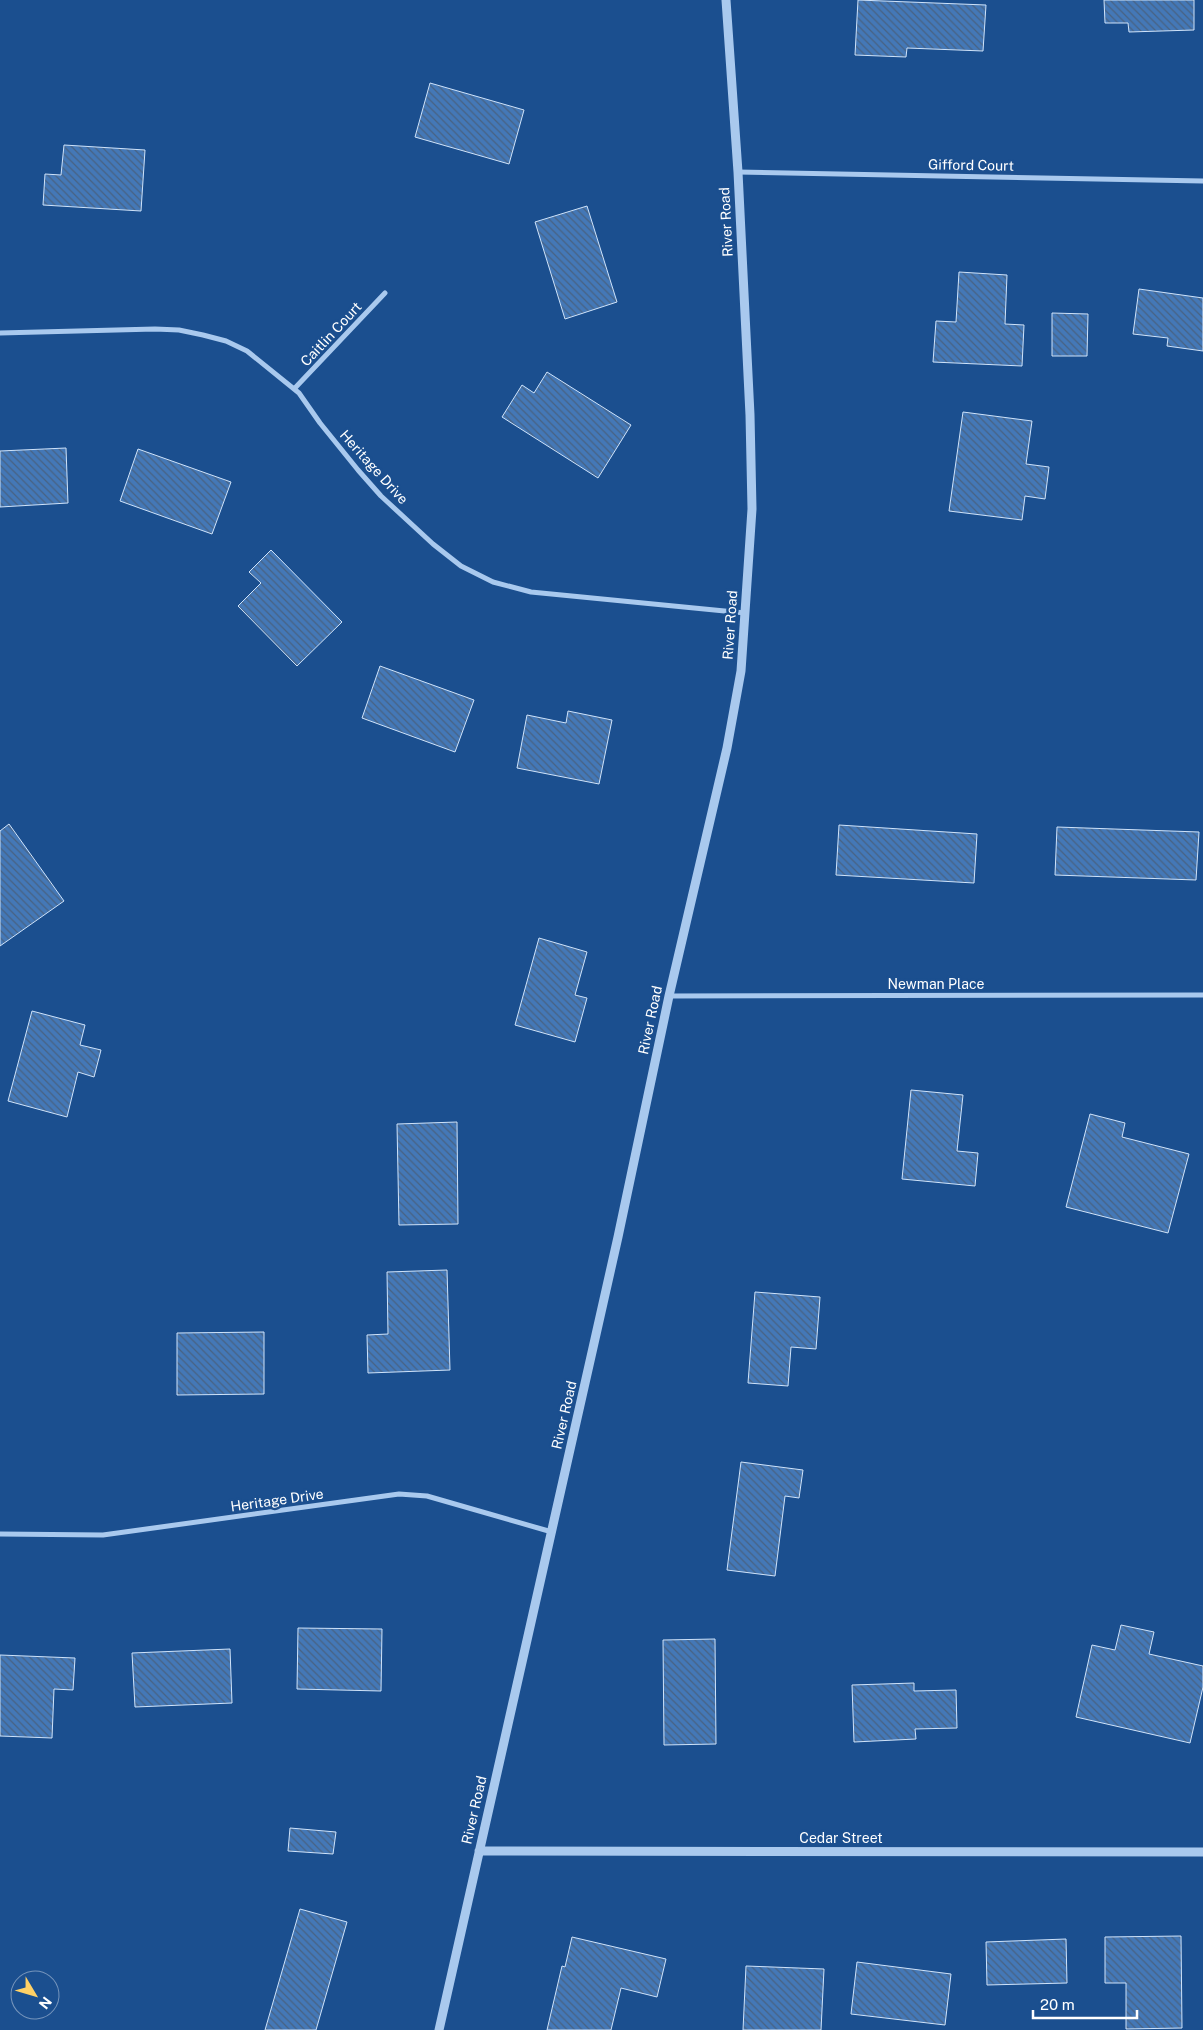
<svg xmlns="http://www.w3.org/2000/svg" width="1203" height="2030" viewBox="0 0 1203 2030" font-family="'Public Sans',sans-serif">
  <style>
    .building { fill: url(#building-back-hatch); stroke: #cfe3fa }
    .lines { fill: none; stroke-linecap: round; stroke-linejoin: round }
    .minor { stroke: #a9c9ee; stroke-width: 5 }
    .tertiary { stroke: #a9c9ee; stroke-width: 9 }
    .labels { text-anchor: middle; stroke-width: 5; stroke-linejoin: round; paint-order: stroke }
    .street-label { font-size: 14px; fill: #fff; stroke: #1b4f8f }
  </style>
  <defs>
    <pattern id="building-back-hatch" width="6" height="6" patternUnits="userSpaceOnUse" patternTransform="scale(1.25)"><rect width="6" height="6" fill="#4478b7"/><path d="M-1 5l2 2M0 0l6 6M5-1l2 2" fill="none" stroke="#486282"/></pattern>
  </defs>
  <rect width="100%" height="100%" fill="#1b4f8f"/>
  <path class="building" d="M 858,0 L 986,5 L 983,51 L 907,48 L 906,57 L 855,55 Z
    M 1104,0 L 1194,0 L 1194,30 L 1129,32 L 1128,23 L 1105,23 Z
    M 430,83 L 524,110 L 509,164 L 415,137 Z
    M 64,145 L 145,150 L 141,211 L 43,205 L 45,174 L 61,175 Z
    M 587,206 L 617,302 L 565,319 L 535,222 Z
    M 959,272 L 1007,275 L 1005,324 L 1024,325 L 1022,366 L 933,362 L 936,321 L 956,322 Z
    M 1139,289 L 1203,298 L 1203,351 L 1167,346 L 1168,338 L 1133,334 Z
    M 1052,313 L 1088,314 L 1087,356 L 1052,356 Z
    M 547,372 L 631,425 L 598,478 L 502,417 L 522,385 L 534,393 Z
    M 963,412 L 1032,421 L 1026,464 L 1049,467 L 1045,499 L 1025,496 L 1022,520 L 949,511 Z
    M 66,448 L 68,503 L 0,507 L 0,451 Z
    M 138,449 L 231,482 L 212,534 L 120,501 Z
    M 271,550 L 342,622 L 297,666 L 238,606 L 261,583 L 249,572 Z
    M 380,666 L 474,700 L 455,752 L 362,718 Z
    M 568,711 L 612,720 L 599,784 L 517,768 L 527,715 L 566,723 Z
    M 9,824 L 64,901 L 0,946 L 0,831 Z
    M 839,825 L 977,834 L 974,883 L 836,875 Z
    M 1057,827 L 1199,832 L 1196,880 L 1055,875 Z
    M 539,938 L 587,952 L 575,995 L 587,998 L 575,1042 L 515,1025 Z
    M 32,1011 L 85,1025 L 80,1045 L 101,1050 L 94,1077 L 78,1072 L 67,1117 L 8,1101 Z
    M 911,1090 L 963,1095 L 957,1151 L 978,1153 L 975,1186 L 902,1179 Z
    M 1090,1114 L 1125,1123 L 1122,1137 L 1189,1154 L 1168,1233 L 1066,1207 Z
    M 457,1122 L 458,1224 L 399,1225 L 397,1124 Z
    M 447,1270 L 450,1370 L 368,1373 L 367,1335 L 388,1334 L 387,1272 Z
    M 755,1292 L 820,1297 L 816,1349 L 791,1347 L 788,1386 L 748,1383 Z
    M 264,1332 L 264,1394 L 177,1395 L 177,1333 Z
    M 741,1462 L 803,1470 L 799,1498 L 785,1496 L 775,1576 L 727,1570 Z
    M 1121,1625 L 1154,1632 L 1149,1654 L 1203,1666 L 1203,1687 L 1190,1743 L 1076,1717 L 1092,1645 L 1115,1650 Z
    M 298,1628 L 382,1629 L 381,1691 L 297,1689 Z
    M 715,1639 L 716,1744 L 664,1745 L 663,1640 Z
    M 230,1649 L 232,1703 L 135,1707 L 132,1653 Z
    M 0,1655 L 75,1658 L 73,1690 L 54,1689 L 52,1738 L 0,1736 Z
    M 914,1683 L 914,1691 L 956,1690 L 957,1728 L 915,1729 L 916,1739 L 854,1742 L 852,1685 Z
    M 290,1828 L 336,1832 L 333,1854 L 288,1851 Z
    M 300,1909 L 347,1922 L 316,2030 L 265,2030 Z
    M 1181,1936 L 1182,2028 L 1126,2029 L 1126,1983 L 1105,1983 L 1105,1937 Z
    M 572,1937 L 666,1959 L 657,1997 L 621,1988 L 611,2030 L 547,2030 L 562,1966 L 565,1967 Z
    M 1066,1939 L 1067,1983 L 987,1985 L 986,1942 Z
    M 857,1962 L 951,1974 L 945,2025 L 851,2014 Z
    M 746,1966 L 824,1969 L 821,2030 L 743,2030 Z"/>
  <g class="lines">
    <path class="minor" d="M 738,172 L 1203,181
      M 0,333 L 155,329 L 179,330 L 203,335 L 226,341 L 247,351 L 299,393 L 320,423 L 358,470 L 381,496 L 433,544 L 461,566 L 493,582 L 531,592 L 745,613
      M 294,389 L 385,293
      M 669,996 L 1203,995
      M 0,1534 L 103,1535 L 399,1494 L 427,1496 L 552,1532"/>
    <path class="tertiary" d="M 479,1851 L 1203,1852
      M 439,2030 L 618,1237 L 669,996 L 727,748 L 741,671 L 752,509 L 750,415 L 738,172 L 726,0"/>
  </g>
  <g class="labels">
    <g class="street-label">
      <text transform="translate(971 165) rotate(1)" y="5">Gifford Court</text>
      <text transform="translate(726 222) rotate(-93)" y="5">River Road</text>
      <text transform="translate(331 334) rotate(-47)" y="5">Caitlin Court</text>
      <text transform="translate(374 467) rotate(48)" y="5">Heritage Drive</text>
      <text transform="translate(730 625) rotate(-86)" y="5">River Road</text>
      <text x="936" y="989">Newman Place</text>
      <text transform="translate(650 1020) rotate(-78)" y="5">River Road</text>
      <text transform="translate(564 1415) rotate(-77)" y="5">River Road</text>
      <text transform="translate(277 1500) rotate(-8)" y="5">Heritage Drive</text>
      <text transform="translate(474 1810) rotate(-77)" y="5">River Road</text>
      <text x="841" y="1843">Cedar Street</text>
    </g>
  </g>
  <g transform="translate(35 1995) rotate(128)"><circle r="24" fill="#1b4f8f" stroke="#7695bc"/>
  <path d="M0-4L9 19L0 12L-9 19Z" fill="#ffd166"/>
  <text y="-8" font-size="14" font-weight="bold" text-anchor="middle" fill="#ffffff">N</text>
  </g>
  <path d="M1033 2010v8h104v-8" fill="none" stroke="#ffffff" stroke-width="2.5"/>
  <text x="1040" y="2010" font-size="15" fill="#ffffff" stroke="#1b4f8f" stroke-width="4" paint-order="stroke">20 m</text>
</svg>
